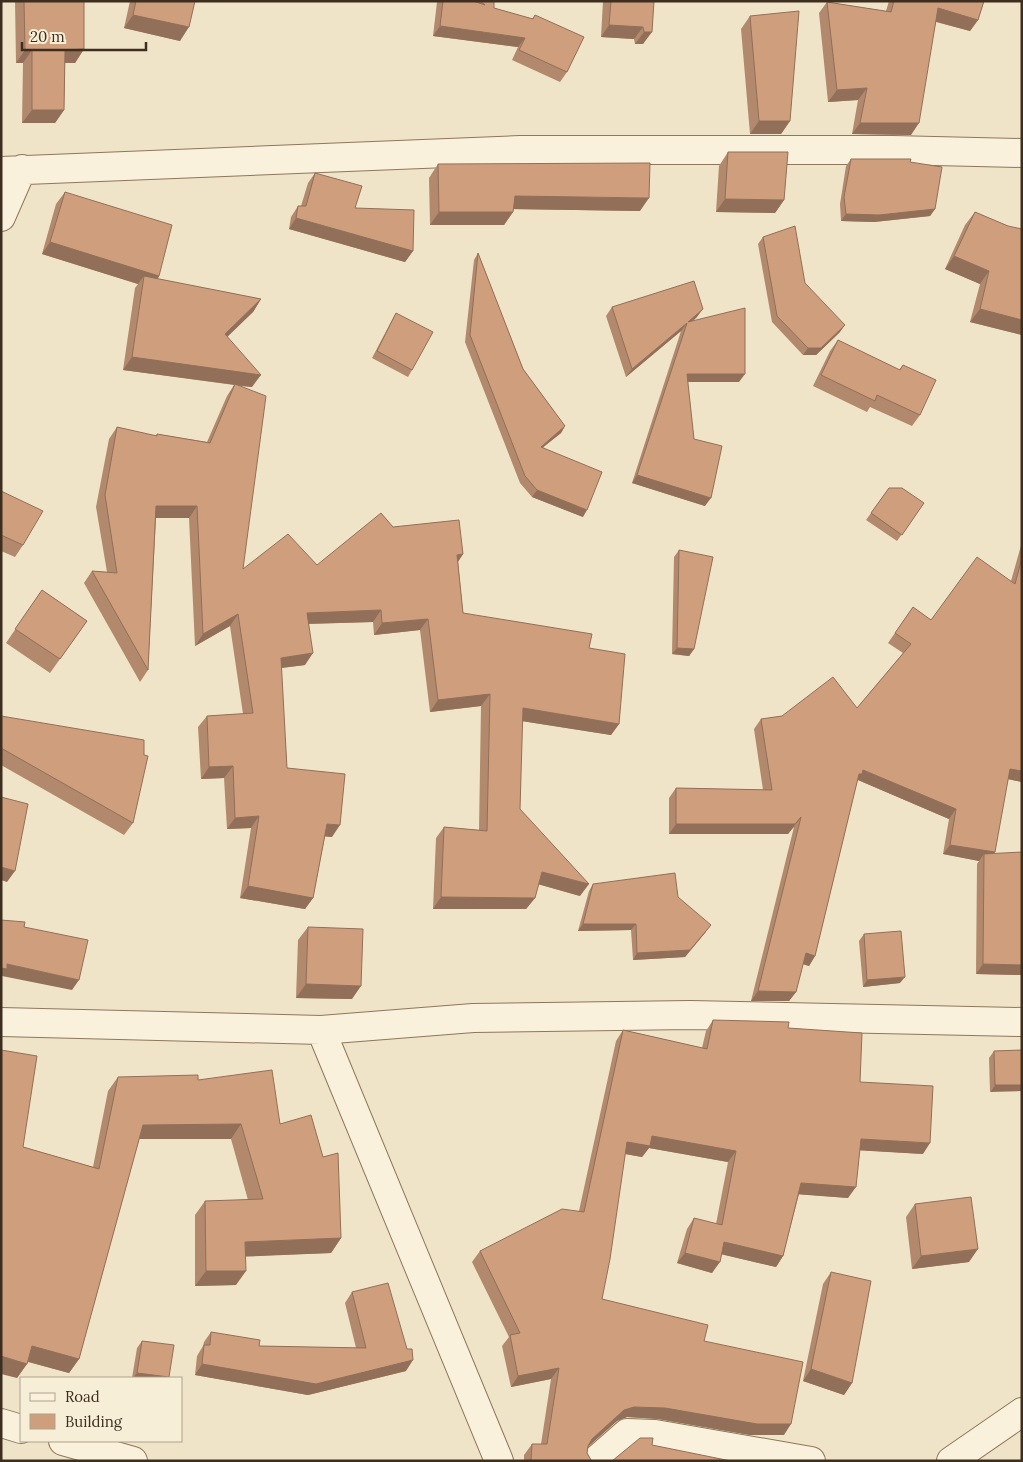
<svg xmlns="http://www.w3.org/2000/svg" width="1023" height="1462" viewBox="0 0 1023 1462" font-family="Lora,serif">
  <style>
    .lines { fill: none; stroke-linecap: round; stroke-linejoin: round }
    .minor-casing { stroke: #8d765c; stroke-width: 30 }
    .minor { stroke: #faf1dc; stroke-width: 28 }
    .wall { fill: #b2896c }
    .shaded-wall { fill: #916f58 }
    .building { fill: #cf9f7d; stroke: #916f58 }
  </style>
  <rect width="100%" height="100%" fill="#f0e4c8"/>
  <g class="lines">
    <g class="minor-casing">
      <path id="minor" d="M 1,171 L 520,150 L 893,150 L 1022,153
        M 1,217 L 22,169
        M 1,1022 L 321,1030 L 473,1018 L 690,1015 L 1022,1022
        M 321,1030 L 499,1461
        M 1,1423 L 21,1429
        M 63,1441 L 133,1461
        M 595,1461 L 627,1433 L 655,1434 L 811,1461
        M 951,1461 L 1022,1412"/>
    </g>
    <use href="#minor" class="minor"/>
  </g>
  <path class="wall" d="M 15,1 L 84,1 L 84,49 L 75,63 L 65,63 L 64,110 L 55,123 L 22,123 L 23,63 L 16,63 Z
    M 130,1 L 195,1 L 180,41 L 124,28 Z
    M 438,1 L 494,1 L 494,8 L 532,19 L 535,15 L 567,72 L 560,82 L 512,60 L 518,47 L 433,36 L 437,2 Z
    M 603,1 L 654,1 L 643,44 L 635,44 L 634,39 L 601,37 Z
    M 889,1 L 984,1 L 978,20 L 970,31 L 936,22 L 911,135 L 852,134 L 858,100 L 828,102 L 819,13 L 827,2 L 886,11 Z
    M 750,16 L 790,121 L 781,134 L 750,134 L 741,29 Z
    M 728,152 L 784,200 L 775,213 L 716,212 L 719,166 Z
    M 851,159 L 910,162 L 935,209 L 930,216 L 874,222 L 841,221 L 840,204 L 846,166 Z
    M 438,164 L 640,211 L 513,209 L 513,212 L 504,225 L 430,225 L 429,178 Z
    M 315,173 L 355,208 L 413,251 L 405,262 L 289,229 L 291,217 L 298,206 L 301,206 L 308,183 Z
    M 65,192 L 159,276 L 158,279 L 261,299 L 253,312 L 227,336 L 252,387 L 239,386 L 243,569 L 317,565 L 393,527 L 463,554 L 458,562 L 463,613 L 589,648 L 619,724 L 611,735 L 522,721 L 520,809 L 580,896 L 538,884 L 535,898 L 526,909 L 433,909 L 436,838 L 444,827 L 479,830 L 481,706 L 430,712 L 420,630 L 374,635 L 373,622 L 309,624 L 305,665 L 281,668 L 287,768 L 332,837 L 325,836 L 313,898 L 305,909 L 240,898 L 251,828 L 227,829 L 224,778 L 201,779 L 198,727 L 207,716 L 243,714 L 230,626 L 195,646 L 189,518 L 156,518 L 148,670 L 140,682 L 84,583 L 92,571 L 107,572 L 96,507 L 109,439 L 117,427 L 156,436 L 157,434 L 207,442 L 227,396 L 234,385 L 123,370 L 135,288 L 138,284 L 42,254 L 56,204 Z
    M 975,212 L 1008,226 L 1022,335 L 970,322 L 980,284 L 945,269 L 965,225 Z
    M 763,237 L 805,283 L 840,332 L 816,355 L 803,355 L 772,322 L 758,244 Z
    M 478,253 L 523,369 L 565,426 L 561,433 L 543,447 L 583,517 L 532,497 L 520,483 L 465,342 L 474,260 Z
    M 612,307 L 697,317 L 693,321 L 739,382 L 687,382 L 694,439 L 705,506 L 632,483 L 681,331 L 626,377 L 606,316 Z
    M 396,313 L 412,370 L 408,377 L 372,358 L 392,320 Z
    M 838,340 L 899,370 L 903,365 L 920,415 L 912,426 L 870,407 L 867,412 L 813,386 L 830,351 Z
    M 889,488 L 924,503 L 897,541 L 866,520 Z
    M 1,491 L 23,545 L 15,557 L 1,551 Z
    M 1022,542 L 1022,782 L 1008,779 L 994,853 L 1022,975 L 976,974 L 977,864 L 979,861 L 943,854 L 949,819 L 858,780 L 857,782 L 815,956 L 809,966 L 803,964 L 796,992 L 789,1001 L 751,1001 L 794,827 L 788,834 L 669,834 L 669,798 L 676,788 L 763,790 L 754,729 L 761,719 L 857,708 L 903,653 L 888,643 L 913,607 L 931,620 L 1011,581 Z
    M 679,550 L 694,649 L 689,656 L 672,654 L 674,557 Z
    M 42,590 L 87,621 L 50,673 L 6,643 Z
    M 1,716 L 133,823 L 124,835 L 1,765 Z
    M 593,884 L 678,897 L 706,932 L 685,957 L 633,960 L 631,930 L 578,931 L 589,891 Z
    M 308,927 L 352,999 L 296,998 L 298,940 Z
    M 864,934 L 900,983 L 863,987 L 859,941 Z
    M 713,1020 L 788,1028 L 860,1082 L 923,1154 L 859,1150 L 848,1198 L 799,1194 L 783,1256 L 776,1267 L 721,1254 L 712,1273 L 677,1263 L 687,1229 L 694,1218 L 716,1224 L 728,1162 L 649,1148 L 642,1157 L 625,1154 L 602,1299 L 704,1341 L 784,1435 L 750,1435 L 658,1419 L 627,1417 L 617,1421 L 588,1447 L 587,1453 L 591,1460 L 592,1461 L 524,1461 L 524,1455 L 532,1444 L 541,1444 L 551,1379 L 511,1387 L 502,1346 L 509,1337 L 472,1262 L 480,1251 L 579,1211 L 616,1041 L 623,1030 L 702,1048 L 706,1031 Z
    M 1022,1050 L 990,1092 L 989,1058 L 994,1051 Z
    M 118,1077 L 198,1080 L 280,1124 L 341,1238 L 331,1253 L 245,1256 L 236,1285 L 195,1286 L 195,1215 L 205,1201 L 248,1200 L 231,1139 L 139,1139 L 79,1359 L 69,1373 L 28,1362 L 17,1378 L 23,1147 L 93,1167 L 108,1091 Z
    M 915,1204 L 969,1262 L 912,1269 L 906,1217 Z
    M 831,1272 L 852,1383 L 844,1395 L 803,1381 L 823,1284 Z
    M 352,1292 L 406,1371 L 308,1395 L 195,1375 L 197,1356 L 203,1346 L 204,1342 L 211,1332 L 259,1346 L 356,1348 L 345,1303 Z
    M 142,1341 L 169,1377 L 168,1378 L 132,1378 L 137,1348 Z"/>
  <path class="shaded-wall" d="M 938,8 L 978,20 L 970,31 L 930,20 Z
    M 133,15 L 189,27 L 180,41 L 124,28 Z
    M 609,25 L 643,27 L 634,39 L 601,37 Z
    M 440,26 L 525,38 L 518,47 L 433,36 Z
    M 644,32 L 652,32 L 643,44 L 635,44 Z
    M 84,49 L 75,63 L 56,63 L 65,50 Z
    M 25,50 L 32,50 L 23,63 L 16,63 Z
    M 867,88 L 858,100 L 828,102 L 837,90 Z
    M 32,110 L 64,110 L 55,123 L 22,123 Z
    M 759,121 L 790,121 L 781,134 L 750,134 Z
    M 860,123 L 919,123 L 911,135 L 852,134 Z
    M 515,196 L 649,198 L 640,211 L 506,209 Z
    M 725,199 L 784,200 L 775,213 L 716,212 Z
    M 935,209 L 930,216 L 874,222 L 841,221 L 846,214 Z
    M 439,212 L 513,212 L 504,225 L 430,225 Z
    M 296,218 L 413,251 L 405,262 L 289,229 Z
    M 50,242 L 159,276 L 151,288 L 144,276 L 138,284 L 42,254 Z
    M 954,256 L 989,271 L 980,284 L 945,269 Z
    M 261,299 L 253,312 L 217,347 L 225,334 Z
    M 703,309 L 697,317 L 685,327 L 688,322 Z
    M 980,309 L 1022,320 L 1022,335 L 970,322 Z
    M 687,323 L 681,331 L 626,377 L 632,369 Z
    M 845,325 L 840,332 L 816,355 L 803,355 L 808,348 Z
    M 132,357 L 261,375 L 252,387 L 123,370 Z
    M 687,374 L 745,374 L 739,382 L 681,382 Z
    M 565,426 L 561,433 L 536,453 L 541,447 Z
    M 637,475 L 711,498 L 705,506 L 632,483 Z
    M 537,490 L 587,510 L 583,517 L 532,497 Z
    M 156,506 L 197,506 L 189,518 L 148,518 Z
    M 463,554 L 455,566 L 457,555 Z
    M 381,610 L 373,622 L 299,624 L 307,613 Z
    M 238,614 L 230,626 L 195,646 L 203,634 Z
    M 428,619 L 420,630 L 374,635 L 382,623 Z
    M 677,648 L 694,649 L 689,656 L 672,654 Z
    M 313,653 L 305,665 L 273,669 L 281,658 Z
    M 490,694 L 481,706 L 430,712 L 438,700 Z
    M 523,708 L 619,724 L 611,735 L 515,720 Z
    M 233,766 L 224,778 L 201,779 L 209,767 Z
    M 1010,769 L 1022,771 L 1022,782 L 1003,778 Z
    M 863,770 L 956,809 L 949,819 L 858,780 L 855,784 L 859,774 Z
    M 259,816 L 251,828 L 227,829 L 235,818 Z
    M 801,817 L 788,834 L 669,834 L 676,824 Z
    M 327,824 L 340,825 L 332,837 L 319,836 Z
    M 950,845 L 995,852 L 988,862 L 984,854 L 979,861 L 943,854 Z
    M 1,867 L 15,871 L 7,882 L 1,880 Z
    M 542,872 L 589,884 L 580,896 L 534,883 Z
    M 248,886 L 313,898 L 305,909 L 240,898 Z
    M 441,897 L 535,898 L 526,909 L 433,909 Z
    M 583,924 L 636,924 L 631,930 L 578,931 Z
    M 711,925 L 685,957 L 633,960 L 637,953 Z
    M 806,953 L 815,956 L 809,966 L 799,963 Z
    M 7,964 L 79,980 L 72,990 L 2,976 L 1,977 L 1,968 Z
    M 983,964 L 1022,965 L 1022,975 L 976,974 Z
    M 905,977 L 900,983 L 863,987 L 867,980 Z
    M 306,984 L 361,986 L 352,999 L 296,998 Z
    M 758,991 L 796,992 L 789,1001 L 751,1001 Z
    M 995,1085 L 1022,1085 L 1022,1091 L 990,1092 Z
    M 241,1124 L 231,1139 L 133,1139 L 143,1125 Z
    M 652,1136 L 736,1151 L 728,1162 L 649,1148 L 642,1157 L 620,1153 L 627,1142 Z
    M 861,1139 L 930,1143 L 923,1154 L 853,1150 Z
    M 801,1183 L 856,1187 L 848,1198 L 794,1194 Z
    M 341,1238 L 331,1253 L 235,1257 L 245,1242 Z
    M 724,1242 L 783,1256 L 776,1267 L 716,1253 Z
    M 978,1249 L 969,1262 L 912,1269 L 921,1256 Z
    M 685,1253 L 720,1262 L 712,1273 L 677,1263 Z
    M 206,1271 L 246,1271 L 236,1285 L 195,1286 Z
    M 32,1346 L 79,1359 L 69,1373 L 22,1360 Z
    M 1,1356 L 27,1364 L 17,1378 L 1,1374 Z
    M 413,1360 L 406,1371 L 308,1395 L 195,1375 L 202,1364 Z
    M 559,1368 L 551,1379 L 511,1387 L 518,1376 Z
    M 811,1369 L 852,1383 L 844,1395 L 803,1381 Z
    M 137,1373 L 169,1377 L 168,1378 L 133,1378 Z
    M 634,1407 L 665,1408 L 791,1424 L 784,1435 L 750,1435 L 658,1419 L 627,1417 L 617,1421 L 584,1450 L 592,1439 L 624,1410 Z"/>
  <path class="building" d="M 24,1 L 84,1 L 84,49 L 65,50 L 64,110 L 32,110 L 32,50 L 25,50 Z
    M 136,1 L 195,1 L 189,27 L 133,15 Z
    M 443,1 L 473,1 L 485,5 L 480,1 L 494,1 L 494,8 L 533,19 L 535,15 L 584,37 L 567,72 L 519,50 L 525,38 L 440,26 Z
    M 611,1 L 654,1 L 652,32 L 644,32 L 643,27 L 609,25 Z
    M 894,1 L 984,1 L 978,20 L 938,8 L 919,123 L 860,123 L 867,88 L 837,90 L 827,2 L 891,12 Z
    M 799,11 L 790,121 L 759,121 L 750,16 Z
    M 728,152 L 788,152 L 784,200 L 725,199 Z
    M 851,159 L 911,159 L 910,162 L 942,167 L 935,209 L 879,215 L 846,214 L 844,197 Z
    M 650,163 L 649,198 L 515,196 L 513,212 L 439,212 L 438,164 Z
    M 315,173 L 362,186 L 355,208 L 414,210 L 413,251 L 296,218 L 298,206 L 306,206 Z
    M 65,192 L 172,225 L 159,276 L 50,242 Z
    M 975,212 L 1008,226 L 1022,229 L 1022,320 L 980,309 L 989,271 L 954,256 Z
    M 795,226 L 805,283 L 845,325 L 821,348 L 808,348 L 777,316 L 763,237 Z
    M 478,253 L 523,369 L 565,426 L 541,447 L 602,472 L 587,510 L 537,490 L 525,476 L 470,335 Z
    M 144,276 L 261,299 L 225,334 L 261,375 L 132,357 Z
    M 694,281 L 703,309 L 688,322 L 745,308 L 745,374 L 687,374 L 694,439 L 722,446 L 711,498 L 637,475 L 687,323 L 632,369 L 612,307 Z
    M 396,313 L 433,332 L 412,370 L 377,351 Z
    M 838,340 L 900,370 L 903,365 L 936,380 L 920,415 L 877,395 L 875,401 L 821,375 Z
    M 235,384 L 266,396 L 243,569 L 288,534 L 317,565 L 381,513 L 393,527 L 459,520 L 463,554 L 457,555 L 463,613 L 592,634 L 589,648 L 625,654 L 619,724 L 523,708 L 520,809 L 589,884 L 542,872 L 535,898 L 441,897 L 444,827 L 487,831 L 490,694 L 438,700 L 428,619 L 382,623 L 381,610 L 307,613 L 313,653 L 281,658 L 287,768 L 345,774 L 340,825 L 327,824 L 313,898 L 248,886 L 259,816 L 235,818 L 233,766 L 209,767 L 207,716 L 253,713 L 238,614 L 203,634 L 197,506 L 156,506 L 148,670 L 92,571 L 117,573 L 105,495 L 117,427 L 157,436 L 157,434 L 210,443 Z
    M 889,488 L 902,488 L 924,503 L 902,535 L 871,513 Z
    M 1,491 L 43,511 L 23,545 L 1,535 Z
    M 679,550 L 713,557 L 694,649 L 677,648 Z
    M 977,557 L 1015,584 L 1022,558 L 1022,771 L 1010,769 L 995,852 L 950,845 L 956,809 L 863,770 L 862,774 L 859,774 L 815,956 L 806,953 L 796,992 L 758,991 L 801,817 L 795,824 L 676,824 L 676,788 L 772,790 L 761,719 L 782,716 L 833,677 L 857,708 L 911,644 L 895,633 L 913,607 L 931,620 Z
    M 42,590 L 87,621 L 60,659 L 15,629 Z
    M 1,716 L 144,740 L 144,755 L 148,756 L 133,823 L 1,748 Z
    M 1,797 L 28,804 L 15,871 L 1,867 Z
    M 1022,852 L 1022,965 L 983,964 L 984,854 Z
    M 675,873 L 678,897 L 711,925 L 690,950 L 637,953 L 636,924 L 583,924 L 593,884 Z
    M 1,920 L 25,922 L 24,927 L 88,940 L 79,980 L 7,964 L 7,969 L 1,968 Z
    M 308,927 L 363,929 L 361,986 L 306,984 Z
    M 901,931 L 905,977 L 867,980 L 864,934 Z
    M 713,1020 L 789,1022 L 788,1028 L 862,1033 L 860,1082 L 933,1086 L 930,1143 L 861,1139 L 856,1187 L 801,1183 L 783,1256 L 724,1242 L 720,1262 L 685,1253 L 694,1218 L 722,1225 L 736,1151 L 652,1136 L 650,1146 L 627,1142 L 610,1259 L 602,1299 L 708,1325 L 704,1341 L 803,1362 L 791,1424 L 757,1424 L 665,1408 L 634,1407 L 624,1410 L 592,1439 L 588,1446 L 587,1453 L 591,1460 L 592,1461 L 531,1461 L 532,1444 L 547,1444 L 559,1368 L 518,1376 L 510,1335 L 520,1333 L 480,1251 L 562,1209 L 584,1212 L 623,1030 L 707,1049 Z
    M 1,1050 L 37,1056 L 23,1147 L 99,1169 L 118,1077 L 198,1075 L 198,1080 L 272,1070 L 280,1124 L 311,1115 L 323,1157 L 338,1153 L 341,1238 L 245,1242 L 246,1271 L 206,1271 L 205,1201 L 263,1199 L 241,1124 L 143,1125 L 79,1359 L 32,1346 L 27,1364 L 1,1356 Z
    M 1022,1050 L 1022,1085 L 995,1085 L 994,1051 Z
    M 971,1197 L 978,1249 L 921,1256 L 915,1204 Z
    M 831,1272 L 871,1281 L 852,1383 L 811,1369 Z
    M 388,1283 L 407,1349 L 412,1349 L 413,1360 L 316,1384 L 202,1364 L 204,1345 L 210,1345 L 211,1332 L 260,1340 L 259,1346 L 366,1348 L 352,1292 Z
    M 142,1341 L 174,1345 L 169,1377 L 137,1373 Z
    M 640,1438 L 653,1438 L 652,1445 L 731,1461 L 612,1461 Z"/>
  <rect width="1023" height="1462" fill="none" stroke="#3d2e20" stroke-width="5"/>
  <rect x="20" y="1377" width="162" height="65" fill="#f7eed8" stroke="#ada18e"/>
  <rect x="30" y="1393" width="25" height="8" fill="#faf1dc" stroke="#ada18e"/>
  <text x="65" y="1402" font-size="15" fill="#3d2e20">Road</text>
  <rect x="30" y="1414" width="25" height="15" fill="#cf9f7d" stroke="#ada18e"/>
  <text x="65" y="1427" font-size="15" fill="#3d2e20">Building</text>
  <path d="M22 42v8h124v-8" fill="none" stroke="#3d2e20" stroke-width="2.5"/>
  <text x="30" y="42" font-size="15" fill="#3d2e20" stroke="#f7eed8" stroke-width="4" paint-order="stroke">20 m</text>
</svg>
